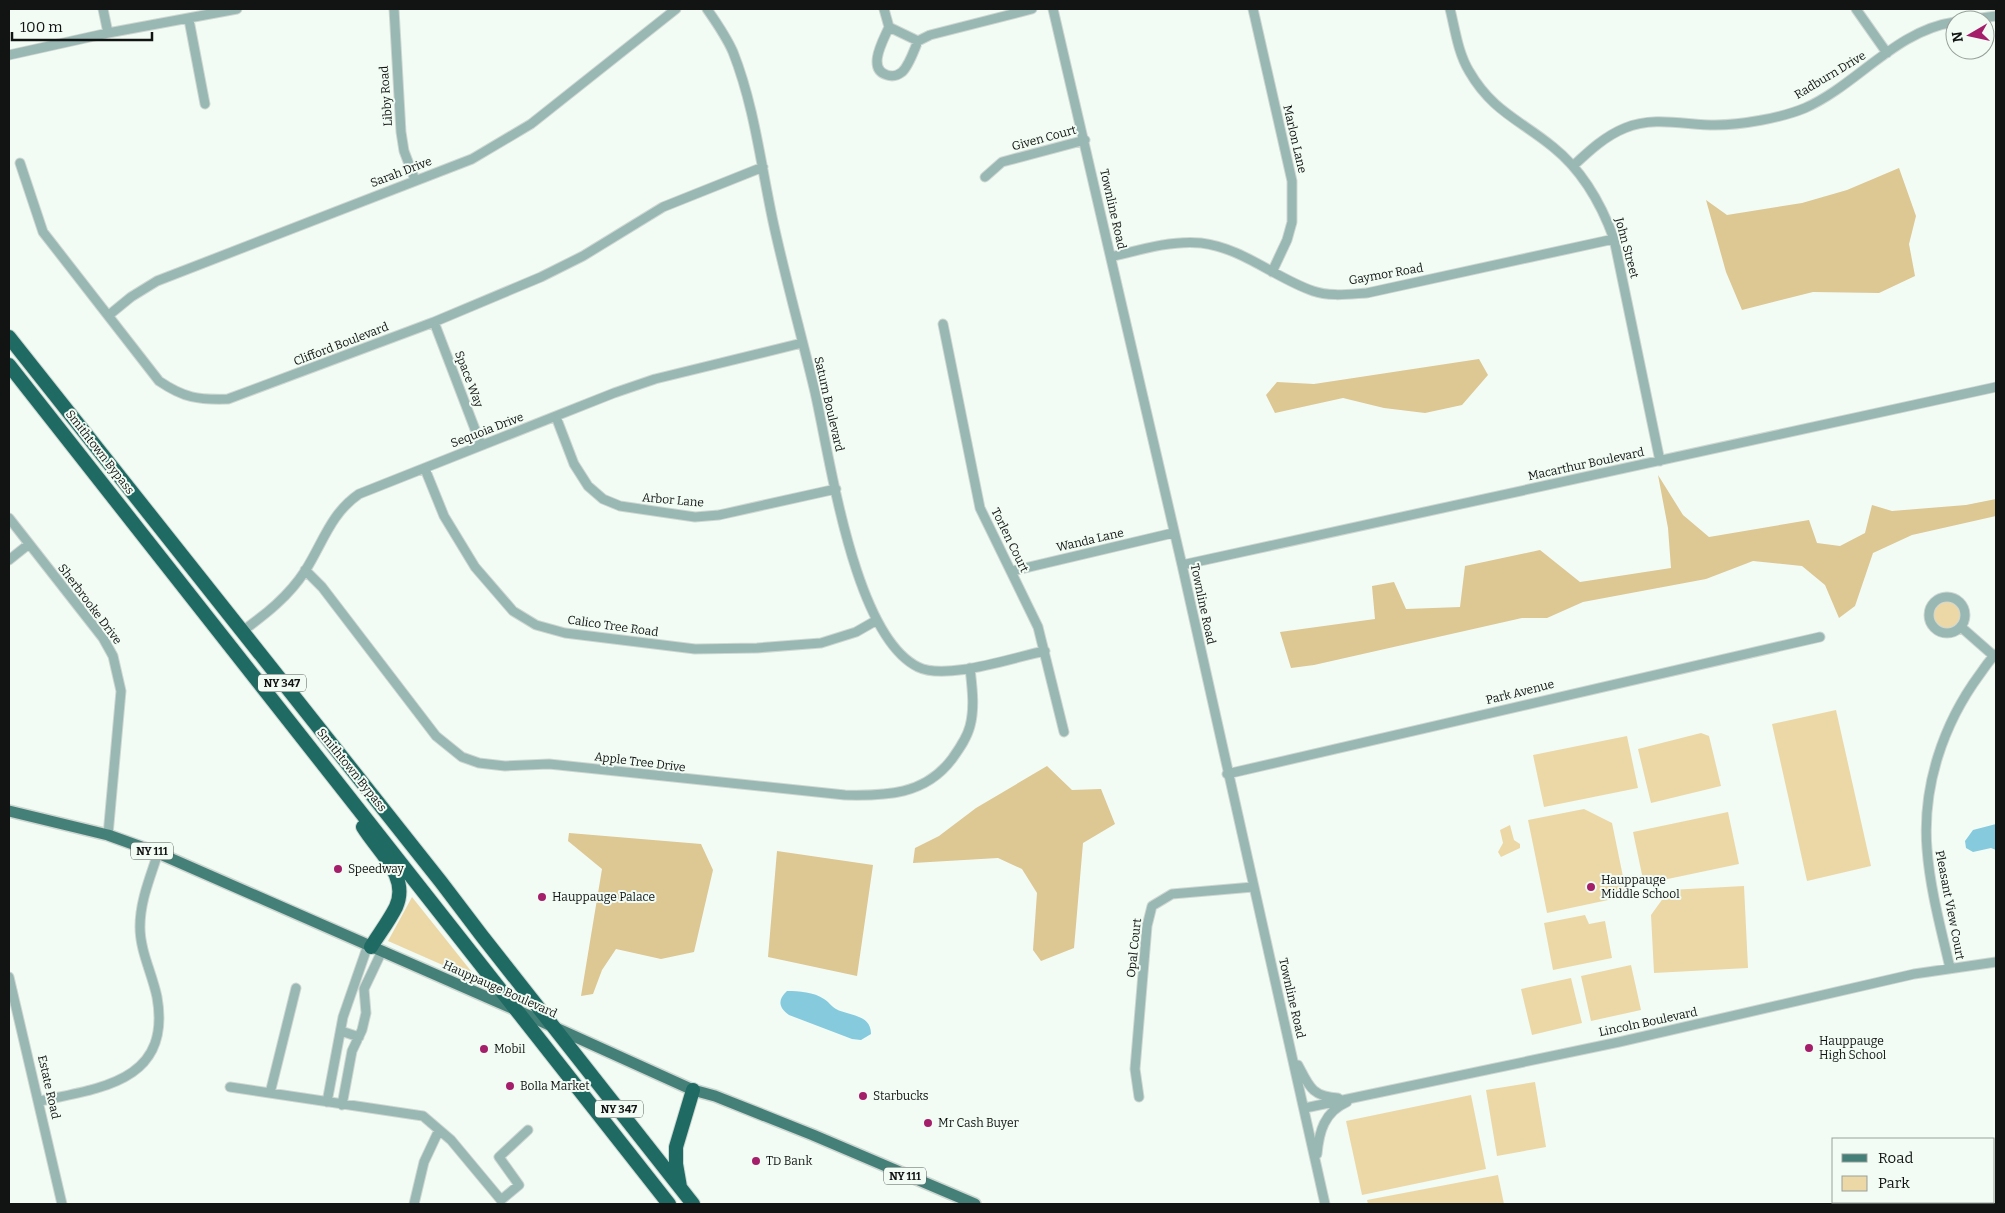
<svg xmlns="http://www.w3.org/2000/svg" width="2005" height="1213" viewBox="0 0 2005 1213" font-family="Bitter,serif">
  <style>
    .green { fill: #ecd8a6 }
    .forest { fill: #ddc792 }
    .water { fill: #86cade }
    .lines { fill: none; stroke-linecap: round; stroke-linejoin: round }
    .minor-casing { stroke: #ced7d1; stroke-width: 11 }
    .major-casing { stroke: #ced7d1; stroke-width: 14 }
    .highway-casing { stroke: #ced7d1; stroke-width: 16 }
    .minor { stroke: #99b7b3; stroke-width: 9 }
    .major { stroke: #458078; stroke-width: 11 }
    .highway { stroke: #1f6b64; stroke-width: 14 }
    .poi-dot { fill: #a41e6a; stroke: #f2fcf5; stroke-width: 2 }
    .labels { text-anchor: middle; stroke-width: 4; stroke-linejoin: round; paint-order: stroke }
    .shield { fill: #f2fcf5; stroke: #545a56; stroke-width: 1 }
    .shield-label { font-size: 11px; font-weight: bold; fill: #111412 }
    .street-label { font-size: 12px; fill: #111412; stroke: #f2fcf5 }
    .poi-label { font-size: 12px; fill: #111412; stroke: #f2fcf5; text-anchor: start }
  </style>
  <rect width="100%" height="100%" fill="#f2fcf5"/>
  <path class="green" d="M1932 615a15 15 0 1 1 30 0a15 15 0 1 1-30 0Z
    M 1836,710 L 1871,866 L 1807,881 L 1772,724 Z
    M 1701,733 L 1709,736 L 1721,786 L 1651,803 L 1638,749 Z
    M 1627,736 L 1638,788 L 1544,807 L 1533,755 Z
    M 1584,809 L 1612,823 L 1627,896 L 1547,913 L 1528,820 Z
    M 1728,812 L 1739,864 L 1644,884 L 1633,832 Z
    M 1510,825 L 1514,840 L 1520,844 L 1520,848 L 1501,857 L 1498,852 L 1503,843 L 1500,830 Z
    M 1744,886 L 1748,968 L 1654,973 L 1651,915 L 1669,890 Z
    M 412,897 L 479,981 L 388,941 Z
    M 1585,915 L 1589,924 L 1605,921 L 1612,958 L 1553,970 L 1544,923 Z
    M 1631,965 L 1641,1010 L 1591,1021 L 1581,976 Z
    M 1571,978 L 1582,1023 L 1532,1035 L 1521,989 Z
    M 1535,1082 L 1546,1147 L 1497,1156 L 1486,1090 Z
    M 1471,1095 L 1486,1169 L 1362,1195 L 1346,1121 Z
    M 1498,1175 L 1504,1204 L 1368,1204 L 1367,1200 Z"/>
  <path class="forest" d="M 1899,168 L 1916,216 L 1909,244 L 1915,276 L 1879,293 L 1813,292 L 1742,310 L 1726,272 L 1706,200 L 1727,215 L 1802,203 L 1847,190 Z
    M 1479,359 L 1488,375 L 1462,405 L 1425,413 L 1384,408 L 1343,398 L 1275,413 L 1266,395 L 1277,382 L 1314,384 Z
    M 1658,475 L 1683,515 L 1709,537 L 1809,520 L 1817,543 L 1840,546 L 1865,533 L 1872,505 L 1892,511 L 1966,505 L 1996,499 L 1996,516 L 1912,535 L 1873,553 L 1855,606 L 1839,618 L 1825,585 L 1802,566 L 1753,561 L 1706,579 L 1583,602 L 1547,618 L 1522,618 L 1314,665 L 1291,668 L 1280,632 L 1375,619 L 1372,586 L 1394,582 L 1406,609 L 1460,607 L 1465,566 L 1540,550 L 1580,582 L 1671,568 L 1668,528 Z
    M 1047,766 L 1072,790 L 1101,789 L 1115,824 L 1083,843 L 1074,948 L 1041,961 L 1033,950 L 1037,893 L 1022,869 L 998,858 L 913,863 L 915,848 L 939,836 L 976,808 Z
    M 569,833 L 701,844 L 713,870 L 694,952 L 661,959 L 616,949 L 602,970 L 593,994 L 581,996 L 602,869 L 568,841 Z
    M 777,851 L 873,865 L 857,976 L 768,957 Z"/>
  <path class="water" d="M 1996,824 L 1996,850 L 1991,848 L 1973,852 L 1966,848 L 1965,841 L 1973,830 Z
    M 787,991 C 799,991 814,992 824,999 C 829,1002 832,1007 836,1009 C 849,1016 871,1014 871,1034 L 861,1040 L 852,1039 L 789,1015 C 779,1008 777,1000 787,991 Z"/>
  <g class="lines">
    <g class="minor-casing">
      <path id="minor" d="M 103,9 L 108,33
        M 394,9 L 401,132 L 404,151 L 415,180
        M 707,9 C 716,22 726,36 733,52 C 755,108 761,167 774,226 C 786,280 801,334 814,388 C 830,455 853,635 918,667 C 946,681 1014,657 1045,651
        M 884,9 L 889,27 L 918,41 L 930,35 L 1032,9
        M 1053,9 L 1182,565 L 1325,1204
        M 1253,9 L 1292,181 L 1292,222 L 1287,240 L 1272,272
        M 1450,9 C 1455,29 1458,53 1469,71 C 1492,111 1520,120 1553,147 C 1583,171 1601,203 1614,239 L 1660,461
        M 1856,9 L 1887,53
        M 189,20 L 205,104
        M 1967,20 L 1996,16
        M 889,27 C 884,39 866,69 887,75 C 893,77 897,76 902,72 C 909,66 914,50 918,41
        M 9,55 L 108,33 L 237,9
        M 20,163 L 43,232 L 159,381 C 184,398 198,400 228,399 L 434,322 L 541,277 L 583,256 L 663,207 L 763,167
        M 1573,166 C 1589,151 1605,136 1625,128 C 1654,116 1686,125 1715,125 C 1741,125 1781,118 1805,108 C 1857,85 1896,30 1955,22
        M 985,177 L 1002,162 L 1085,140
        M 1111,257 C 1139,250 1172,240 1201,243 C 1243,248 1275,278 1313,291 C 1330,297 1350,294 1367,293 L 1614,239
        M 109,315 L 131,297 L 157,281 L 472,159 L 531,124 L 676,9
        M 434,322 L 481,445
        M 943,324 L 980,508 L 1038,627 L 1064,732
        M 556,417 L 574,464 L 588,486 L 603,499 L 620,506 L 695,517 L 719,515 L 836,489
        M 425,469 L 444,516 L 475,567 L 513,611 L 536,625 L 565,633 L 695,649 L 757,648 L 821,643 L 856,632 L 877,620
        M 9,518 L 103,638 L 113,656 L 121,691 L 108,835
        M 9,560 L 29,544
        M 1182,565 L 1996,387
        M 305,570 L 322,587 L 436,736 L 462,757 L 479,763 L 505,766 L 549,764 L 845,795 C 886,796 925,795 952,759 C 959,749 967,738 970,726 C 975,707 972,687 970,668
        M 1012,571 L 1173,533
        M1929 615a18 18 0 1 1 36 0a18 18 0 1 1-36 0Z
        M 1961,627 L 1994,656
        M 241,632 C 265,615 289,596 305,571 C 323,543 330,514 359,494 L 614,393 L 655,379 L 802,343
        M 1227,774 L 1820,637
        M 1950,968 C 1941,929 1930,889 1927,849 C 1922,787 1943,724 1980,674 C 1985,667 1990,659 1996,654
        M 9,977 L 62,1204
        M 341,1031 L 359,1037
        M 1298,1065 C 1309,1086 1312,1097 1338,1098
        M 230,1087 L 423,1116 L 451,1140 L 501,1200 L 519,1185 L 499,1157 L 528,1130
        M 270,1093 L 296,988
        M 1139,1097 L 1135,1069 L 1147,926 L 1152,906 L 1172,894 L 1253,887
        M 40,1101 C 101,1088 172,1081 157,997 C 152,973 140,951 140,927 C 140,901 150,878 158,853
        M 327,1102 L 343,1017 L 368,945
        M 342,1105 L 352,1051 L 362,1030 L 366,1013 L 364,989 L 382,951
        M 1305,1108 L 1619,1042 L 1914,974 L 1996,962
        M 1317,1154 C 1319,1132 1324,1112 1347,1102
        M 414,1204 L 424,1162 L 439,1130"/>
    </g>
    <g class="major-casing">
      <path id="major" d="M 9,811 L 108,835 L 158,853 L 514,1009 L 693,1090 L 715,1096 L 813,1135 L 975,1204"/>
    </g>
    <g class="highway-casing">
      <path id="highway" d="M 9,337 L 441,882 L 482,936 L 693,1204
        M 9,365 L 669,1204
        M 363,827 C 378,852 410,876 396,907 C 389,921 379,934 371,947
        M 680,1187 L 676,1164 L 676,1147 L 693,1090"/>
    </g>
    <use href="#minor" class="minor"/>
    <use href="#major" class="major"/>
    <use href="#highway" class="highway"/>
  </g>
  <g class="poi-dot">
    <circle cx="338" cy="869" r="5"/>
    <circle cx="1591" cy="887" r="5"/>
    <circle cx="542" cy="897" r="5"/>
    <circle cx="1809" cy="1048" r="5"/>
    <circle cx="484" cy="1049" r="5"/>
    <circle cx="510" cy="1086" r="5"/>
    <circle cx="863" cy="1096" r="5"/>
    <circle cx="928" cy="1123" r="5"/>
    <circle cx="756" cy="1161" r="5"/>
  </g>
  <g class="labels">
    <g class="shield">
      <rect x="258" y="674.5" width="48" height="17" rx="4"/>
      <rect x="131" y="842.5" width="42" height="17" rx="4"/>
      <rect x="595" y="1100.5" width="48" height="17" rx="4"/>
      <rect x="884" y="1167.5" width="42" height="17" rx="4"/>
    </g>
    <g class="shield-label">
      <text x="282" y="687">NY 347</text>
      <text x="152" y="855">NY 111</text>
      <text x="619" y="1113">NY 347</text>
      <text x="905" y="1180">NY 111</text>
    </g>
    <g class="street-label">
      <text transform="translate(1830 75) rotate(-31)" y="4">Radburn Drive</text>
      <text transform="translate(386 96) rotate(-94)" y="4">Libby Road</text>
      <text transform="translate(1044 138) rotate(-15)" y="4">Given Court</text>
      <text transform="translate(1295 139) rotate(77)" y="4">Marlon Lane</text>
      <text transform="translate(401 172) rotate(-21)" y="4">Sarah Drive</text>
      <text transform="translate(1113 209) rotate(77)" y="4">Townline Road</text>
      <text transform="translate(1627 248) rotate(75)" y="4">John Street</text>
      <text transform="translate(1386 274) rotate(-10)" y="4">Gaymor Road</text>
      <text transform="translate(341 344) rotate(-21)" y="4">Clifford Boulevard</text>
      <text transform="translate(469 379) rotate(69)" y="4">Space Way</text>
      <text transform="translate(829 404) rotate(77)" y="4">Saturn Boulevard</text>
      <text transform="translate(487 430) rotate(-21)" y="4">Sequoia Drive</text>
      <text transform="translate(100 452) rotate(52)" y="4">Smithtown Bypass</text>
      <text transform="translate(1586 464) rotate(-12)" y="4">Macarthur Boulevard</text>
      <text transform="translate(673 500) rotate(5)" y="4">Arbor Lane</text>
      <text transform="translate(1010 540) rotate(64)" y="4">Torlen Court</text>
      <text transform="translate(1090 540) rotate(-13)" y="4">Wanda Lane</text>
      <text transform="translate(90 604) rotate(53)" y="4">Sherbrooke Drive</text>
      <text transform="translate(1203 604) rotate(78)" y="4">Townline Road</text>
      <text transform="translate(613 626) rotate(8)" y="4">Calico Tree Road</text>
      <text transform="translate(1520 692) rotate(-14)" y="4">Park Avenue</text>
      <text transform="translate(640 762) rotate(7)" y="4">Apple Tree Drive</text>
      <text transform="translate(352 770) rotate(51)" y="4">Smithtown Bypass</text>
      <text transform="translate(1950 905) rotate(79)" y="4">Pleasant View Court</text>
      <text transform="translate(1134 948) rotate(-84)" y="4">Opal Court</text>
      <text transform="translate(500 989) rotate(24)" y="4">Hauppauge Boulevard</text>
      <text transform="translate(1292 998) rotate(77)" y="4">Townline Road</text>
      <text transform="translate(1648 1022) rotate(-12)" y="4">Lincoln Boulevard</text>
      <text transform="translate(49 1087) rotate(77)" y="4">Estate Road</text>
    </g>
    <g class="poi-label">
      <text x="348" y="873">Speedway</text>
      <text x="1601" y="884">Hauppauge<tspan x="1601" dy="14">Middle School</tspan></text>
      <text x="552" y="901">Hauppauge Palace</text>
      <text x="1819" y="1045">Hauppauge<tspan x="1819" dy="14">High School</tspan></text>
      <text x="494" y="1053">Mobil</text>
      <text x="520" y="1090">Bolla Market</text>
      <text x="873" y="1100">Starbucks</text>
      <text x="938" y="1127">Mr Cash Buyer</text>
      <text x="766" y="1165">TD Bank</text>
    </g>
  </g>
  <rect width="2005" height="1213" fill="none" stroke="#111412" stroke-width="20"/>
  <rect x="1832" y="1138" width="162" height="65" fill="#f2fcf5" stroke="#989f9a"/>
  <rect x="1842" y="1154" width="25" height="8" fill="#458078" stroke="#989f9a"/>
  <text x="1878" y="1163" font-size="15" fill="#111412">Road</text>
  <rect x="1842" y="1176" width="25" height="15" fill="#ecd8a6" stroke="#989f9a"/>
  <text x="1878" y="1188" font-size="15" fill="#111412">Park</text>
  <g transform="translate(1970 35) rotate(261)"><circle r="24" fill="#f2fcf5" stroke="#989f9a"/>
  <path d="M0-4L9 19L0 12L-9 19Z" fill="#a41e6a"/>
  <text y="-8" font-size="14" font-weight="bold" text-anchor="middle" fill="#111412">N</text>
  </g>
  <path d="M12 32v8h140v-8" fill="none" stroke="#111412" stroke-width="2.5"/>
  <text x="20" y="32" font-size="15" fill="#111412" stroke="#f2fcf5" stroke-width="4" paint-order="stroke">100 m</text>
</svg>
